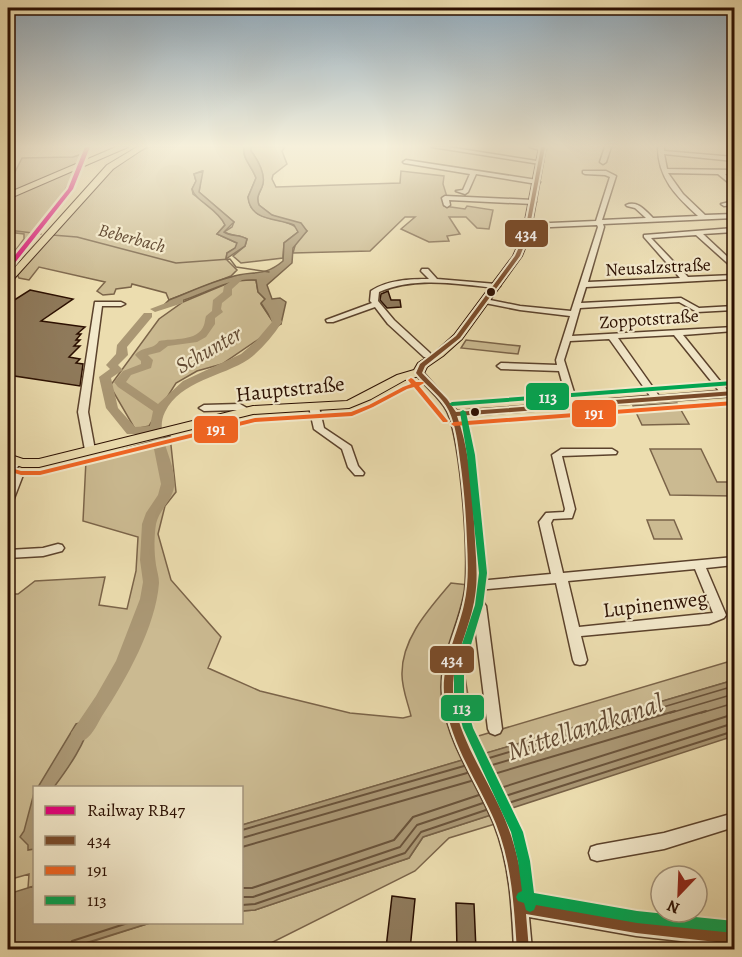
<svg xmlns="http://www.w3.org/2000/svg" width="742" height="957" viewBox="0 0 742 957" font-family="Alegreya,serif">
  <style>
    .green { fill: #cbba91; stroke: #7b6449; stroke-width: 1.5 }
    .water { fill: #aa9774; stroke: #776146; stroke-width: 1.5 }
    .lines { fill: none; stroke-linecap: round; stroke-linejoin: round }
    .shore-far1 { stroke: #6a533a; stroke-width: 1.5 }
    .shore { stroke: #6a533a; stroke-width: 2 }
    .stream { stroke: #776146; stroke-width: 1.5 }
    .river { fill: #aa9774; fill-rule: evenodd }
    .building { fill: #8f7a5b; stroke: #2b0f01; stroke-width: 1.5 }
    .minor-casing { stroke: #5b422c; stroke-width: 3 }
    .major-casing { stroke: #2b0f01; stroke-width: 2 }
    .highway-casing { stroke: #2b0f01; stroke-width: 2 }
    .minor { fill: #f3e9cb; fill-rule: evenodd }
    .major { fill: #ecddaf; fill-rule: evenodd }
    .highway { fill: #ecddaf; fill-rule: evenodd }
    .bus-1-casing { stroke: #f3e9cb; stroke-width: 4 }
    .bus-2-casing { stroke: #f3e9cb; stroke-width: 4 }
    .bus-3-casing { stroke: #f3e9cb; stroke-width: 4 }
    .bus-1 { fill: #7a4b2a; fill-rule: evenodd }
    .bus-2 { fill: #f26522; fill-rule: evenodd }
    .bus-3 { fill: #00a651; fill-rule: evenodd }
    .rail-1-casing { stroke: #f3e9cb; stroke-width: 5 }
    .rail-1 { fill: #e5007d; fill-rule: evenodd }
    .bus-dot { fill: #2b0f01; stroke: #f3e9cb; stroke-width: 2 }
    .labels { text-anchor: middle; stroke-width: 4.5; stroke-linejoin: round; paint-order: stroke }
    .far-water-label { font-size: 18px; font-style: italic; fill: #644c35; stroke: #f3e9cb }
    .far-street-label { font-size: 18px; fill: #2b0f01; stroke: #f3e9cb }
    .street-label { font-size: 21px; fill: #2b0f01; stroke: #f3e9cb }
    .water-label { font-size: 22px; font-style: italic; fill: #644c35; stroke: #f3e9cb }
    .near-water-label { font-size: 27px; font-style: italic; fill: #644c35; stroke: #f3e9cb }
    .line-badge { stroke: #f3e9cb; stroke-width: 2 }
    .badge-label { font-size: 16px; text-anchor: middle; font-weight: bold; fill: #fff }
  </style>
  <rect width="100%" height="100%" fill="#ecddaf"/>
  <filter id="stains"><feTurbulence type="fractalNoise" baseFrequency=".00333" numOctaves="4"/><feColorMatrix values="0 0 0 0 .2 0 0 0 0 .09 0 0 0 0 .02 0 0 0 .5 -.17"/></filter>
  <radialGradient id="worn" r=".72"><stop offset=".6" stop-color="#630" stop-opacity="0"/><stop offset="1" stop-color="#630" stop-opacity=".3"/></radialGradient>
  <path class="green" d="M 150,147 L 244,147 C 242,159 252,166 256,178 L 248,197 C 251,224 281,215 297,228 L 298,232 L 284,243 L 283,258 L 241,263 L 233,256 L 245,246 L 247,239 C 239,234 232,237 224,232 L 232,227 L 234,222 L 199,192 L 202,171 L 194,174 L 196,181 L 192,189 L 193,194 L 219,213 L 225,225 L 217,234 L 237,243 L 236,248 L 227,253 L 226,259 L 237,270 L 231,276 L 169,300 L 166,293 L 132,284 L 131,287 L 116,289 L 114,294 L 103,295 L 97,291 L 105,282 L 39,267 L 29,280 L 19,278 L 17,274 C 46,239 108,160 150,147 Z
    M 251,147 L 285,147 L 282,151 L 287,164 L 273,175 L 272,179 L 276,187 L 400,183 L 401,171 L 444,176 L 443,184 L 447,197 L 443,197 L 444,206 L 465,209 L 467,206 L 493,210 L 489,229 L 477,228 L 466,217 L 449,217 L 460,234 L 447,236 L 449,241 L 429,242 L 401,229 L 415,217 L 405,217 L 370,251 L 293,253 L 296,242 L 307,231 L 272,215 L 259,205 C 256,196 259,195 262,187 C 266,175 258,160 251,151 Z
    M 82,154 C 69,195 38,228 9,259 L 24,239 L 24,234 L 8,232 L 8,180 L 12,178 L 22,158 L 73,157 Z
    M 238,279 L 256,280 L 258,292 L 266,300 L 261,304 L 275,325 L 281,324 L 222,364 L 197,371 L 176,383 L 149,426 L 135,429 L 110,386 L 159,319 L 183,302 Z
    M 466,340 L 520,346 L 518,354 L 461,348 Z
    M 677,403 L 689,424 L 642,425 L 633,406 Z
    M 170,436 L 176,492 L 165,506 L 158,534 L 171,580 L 221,637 L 208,668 L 260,691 L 350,713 L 403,718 L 411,716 C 408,703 402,689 402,675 C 401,639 429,609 451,583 L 468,585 L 446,660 L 466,759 L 242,825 L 242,788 L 34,788 L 34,886 L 28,888 L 29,874 L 8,880 L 8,594 L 18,594 L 35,581 L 105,577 L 99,605 L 127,609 L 136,571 L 138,537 L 83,521 L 86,460 Z
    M 650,449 L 701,449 L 717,482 L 734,482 L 734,496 L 670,495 Z
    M 647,520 L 674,520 L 682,539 L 654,539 Z
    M 462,659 L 475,737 L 734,660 L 734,680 L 480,755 C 464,724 454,693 462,659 Z
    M 491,815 L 495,824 L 449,838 L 415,871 L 271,943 L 189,946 L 174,950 L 66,950 L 150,923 L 242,922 L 242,911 L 255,910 L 409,858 L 423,837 Z"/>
  <path class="water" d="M 244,147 L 251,147 L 251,151 C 258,160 267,176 262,187 C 259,194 256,197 259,205 L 272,215 L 301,223 L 307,231 L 293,248 L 292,263 L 267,285 L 272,299 L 280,298 L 286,302 L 281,324 L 275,325 L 261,303 L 265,299 L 258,292 L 256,280 C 222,278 197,300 163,306 L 169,300 C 190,292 210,282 231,277 C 252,270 263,278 283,261 L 284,243 L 298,232 L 294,225 C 276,218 250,221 248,197 L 256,178 C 252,166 242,159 244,147 Z
    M 203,171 L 199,192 L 234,222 L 224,232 C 232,237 239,234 247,239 L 245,246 L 226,259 L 227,253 L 235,248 L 237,243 L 217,234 L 225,225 C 217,208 195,201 192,189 L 196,181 L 194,174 Z
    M 734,680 L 734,736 L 423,837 L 409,858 L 255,910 L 242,911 L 242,825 Z
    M 91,720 C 85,744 69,767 54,787 L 38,787 L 76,724 Z
    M 34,793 L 34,849 L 28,850 L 28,845 L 20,837 L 24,831 Z
    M 34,886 L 34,922 L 150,923 L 66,949 L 8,949 L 8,894 Z"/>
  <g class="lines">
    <path class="shore-far1" d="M 643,713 L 734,686
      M 670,713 L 734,694
      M 701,713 L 734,703"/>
    <path class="shore" d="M 479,761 L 648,711
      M 482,768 L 675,711
      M 487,776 L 706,711
      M 494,790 L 734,714
      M 499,798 L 734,723
      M 502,805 L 734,731
      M 242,830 L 464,766
      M 242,838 L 467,773
      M 242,847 L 471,781
      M 242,888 L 252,888 L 394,840 L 413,817 L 479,795
      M 242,897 L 253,897 L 400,847 L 417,825 L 483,803
      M 242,905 L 255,904 L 405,853 L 421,832 L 486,810
      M 68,950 L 72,941 L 131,922"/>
    <path class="stream" d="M 8,230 L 41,234
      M 52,235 L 77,237 L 176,263 L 230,259 L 236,267 L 269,272"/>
    <path class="river" d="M 238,276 L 243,279 L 232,289 L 232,295 L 222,303 L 221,309 L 223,312 L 215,318 L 215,324 L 206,337 L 197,342 L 168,346 L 160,352 L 148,355 L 153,360 L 151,368 L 131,375 L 126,382 L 158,404 L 183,381 L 241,354 L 256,341 L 272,322 L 268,311 L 269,309 L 277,309 L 282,322 C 273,336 262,349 249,359 C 222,377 181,380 165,412 C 153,435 178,463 174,487 C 172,501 159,510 156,524 C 154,536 154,552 156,565 C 157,571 159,577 159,583 C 156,626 126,680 102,716 C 98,723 93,734 86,739 C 82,742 78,740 73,739 L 71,733 L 96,696 L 116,661 L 140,599 L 143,582 L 140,560 L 142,524 L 146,513 L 158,495 L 161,484 L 151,434 L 127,434 L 106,408 L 99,377 L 110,369 L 106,365 L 116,354 L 117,345 L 144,313 L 152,313 L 152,317 L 127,347 L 128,355 L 118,365 L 123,370 L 111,378 L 118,408 L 135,427 L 150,426 L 153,411 L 118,387 L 114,382 L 123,371 L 141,364 L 141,361 L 135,355 C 142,346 154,350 159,341 C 173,338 198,342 204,325 C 205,322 205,319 206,316 L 212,311 L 213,300 L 223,292 L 224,286 Z
      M 179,298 L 183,299 L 183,303 L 155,312 L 150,309 Z"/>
  </g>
  <path class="building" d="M 30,290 L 73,299 L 41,321 L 85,327 L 77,334 L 81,334 L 76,340 L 80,340 L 74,346 L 80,346 L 69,357 L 80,359 L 76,363 L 83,364 L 80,386 L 8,375 L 8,304 Z
    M 388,291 L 391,300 L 400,300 L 401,307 L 387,308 L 380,300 L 381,294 Z
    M 392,896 L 415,899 L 410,950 L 386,948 Z
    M 456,903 L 474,904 L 476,950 L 457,950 Z"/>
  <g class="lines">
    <g class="minor-casing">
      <path id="minor" d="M 432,147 L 448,147 L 543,162 L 540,164 Z
        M 530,147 L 543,147 L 546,149 L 543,151 Z
        M 605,147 L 611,147 L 606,162 L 603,164 L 600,162 Z
        M 658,147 L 664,147 L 664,151 L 734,157 L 734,161 L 664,154 L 667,169 L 734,170 L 734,174 L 725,174 L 734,182 L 734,187 L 718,174 L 668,173 L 683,194 L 705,215 L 734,214 L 734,218 L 603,224 L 604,227 L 588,282 L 680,278 L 644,237 L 644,235 L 734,228 L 734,232 L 703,234 L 734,263 L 734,269 L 696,235 L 651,238 L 688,277 L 734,275 L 734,279 L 586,287 L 581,303 L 681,298 L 699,308 L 734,306 L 734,310 L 697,312 L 679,302 L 580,308 L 572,336 L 734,327 L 734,331 L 683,335 L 728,391 L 734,390 L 734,396 L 459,416 L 465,444 L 473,501 L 478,581 L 551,574 L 539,522 L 546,513 L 564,512 L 565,509 L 552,455 L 561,449 L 612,449 L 617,452 L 616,454 L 562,456 L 575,509 L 572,518 L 553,519 L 551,523 L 563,573 L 734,557 L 734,565 L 706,568 L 726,615 L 724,618 L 709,624 L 581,636 L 587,660 L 585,664 L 580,665 L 575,664 L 573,660 L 556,583 L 477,590 L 476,600 L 484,603 L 486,606 L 502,729 L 500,733 L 495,735 L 490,733 L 488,729 L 473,609 C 466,633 455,658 455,684 C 454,734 488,777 508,820 C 519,846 524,872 528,900 L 636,918 L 734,929 L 734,947 L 636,936 L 529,917 L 532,950 L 514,950 C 512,907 510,864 494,824 C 477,783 450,747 443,703 C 436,664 457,632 464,596 C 471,566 461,438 447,411 C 440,397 424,386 415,373 L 416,371 L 422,371 L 457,411 L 568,403 L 559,371 L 501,369 L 497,366 L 501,363 L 557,365 L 556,360 L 570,316 L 520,310 L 485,303 L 481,301 L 485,299 L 520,306 L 571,311 L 598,227 L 597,225 L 528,228 L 525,226 L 528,224 L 596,221 L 610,177 L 605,175 L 585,174 L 583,173 L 583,171 L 606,171 L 616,176 L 602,220 L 646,218 L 635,208 L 627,206 L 626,205 C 637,200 645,210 653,218 L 698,216 C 676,196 658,178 658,147 ZM 674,335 L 719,391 L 659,396 L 618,338 ZM 609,339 L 610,340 L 650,396 L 577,402 L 564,360 L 570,341 ZM 695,569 L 713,613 L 579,627 L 568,581 Z
        M 406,160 L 537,180 L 540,182 L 537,184 L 476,174 L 468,192 L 465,194 L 456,191 L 463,190 L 470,174 L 404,163 L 403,162 Z
        M 445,196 L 533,200 L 536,202 L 533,204 L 449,200 L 450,205 L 447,207 L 444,205 L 442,198 Z
        M 734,201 L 734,205 L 724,206 L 721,204 Z
        M 422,269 L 428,269 L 437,279 L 496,284 L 500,286 L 496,288 C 458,284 415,276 379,292 L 378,301 L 394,320 L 430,353 L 430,357 L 424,357 L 388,324 L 375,307 L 333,322 L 327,322 L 326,320 L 372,303 L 370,301 L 371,291 C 387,280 410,279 429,279 L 421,271 Z
        M 95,302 L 121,302 L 125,304 L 121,306 L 102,306 L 88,412 L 95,450 L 90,453 L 85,450 L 78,412 Z
        M 240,404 L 252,411 L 250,413 L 244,413 L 238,410 L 204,411 L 199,408 L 204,405 Z
        M 314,404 L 319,407 L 324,428 L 351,446 L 358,466 L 364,473 L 363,475 L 355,475 L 348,467 L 342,449 L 314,429 L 309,407 Z
        M 18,459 L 23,462 L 15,469 L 23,475 L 13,501 L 8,505 L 8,488 L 12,476 L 8,473 L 8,465 Z
        M 58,544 L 62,545 L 64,548 L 62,551 L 43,556 L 8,558 L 8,550 L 43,548 Z
        M 734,813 L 734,827 L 664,849 L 597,861 L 591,859 L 589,853 L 591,847 L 597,845 L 664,833 Z"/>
    </g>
    <g class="major-casing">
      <path id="major" d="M 137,147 L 146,147 L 113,169 L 11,282 L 8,283 L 8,275 L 107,165 Z
        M 539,147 L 546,147 L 530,236 L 522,256 L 462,339 L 443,356 L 427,367 L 423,375 L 405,380 L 371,399 L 349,408 L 253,414 L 39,467 L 22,467 L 8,462 L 8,454 L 23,459 L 39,459 L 253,406 L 347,401 L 397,375 L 414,370 L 418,363 L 435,352 L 454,335 L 513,256 L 522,236 Z"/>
    </g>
    <g class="highway-casing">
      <path id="highway" d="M 116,147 L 128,147 L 8,199 L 8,193 Z"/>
    </g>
    <use href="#minor" class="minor"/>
    <use href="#major" class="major"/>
    <use href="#highway" class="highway"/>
    <g class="bus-1-casing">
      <path id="bus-1" d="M 541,147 L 545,147 L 528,236 L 520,256 L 460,338 L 425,366 L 422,373 L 447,399 L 456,412 L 734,391 L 734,395 L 457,416 C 471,454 473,501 475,541 C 476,559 478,578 475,596 C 470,632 448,665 454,702 C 461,740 483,772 499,806 C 514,837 521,868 525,902 L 636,921 L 734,932 L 734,944 L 636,933 L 526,914 L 529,950 L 517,950 C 514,907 512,864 496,824 C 479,783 452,747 445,702 C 439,668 457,637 464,605 C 469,584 468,563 467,541 C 466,514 464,487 460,460 C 458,444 456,426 449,411 C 442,396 426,386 416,373 L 420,364 L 456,336 L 515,256 L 524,236 Z"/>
    </g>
    <g class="bus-2-casing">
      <path id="bus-2" d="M 411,378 L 413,379 L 416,382 L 423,382 L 424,383 L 419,386 L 447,420 L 448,421 L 447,422 L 443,422 L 414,387 L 407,389 L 373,407 L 352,416 L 255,422 L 40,475 L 21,475 L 8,471 L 8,467 L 21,471 L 40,471 L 255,418 L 351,412 L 369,405 L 403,387 L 411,384 L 408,380 Z
        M 734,401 L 734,405 L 454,426 L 451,424 L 454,422 Z"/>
    </g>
    <g class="bus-3-casing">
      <path id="bus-3" d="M 733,381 L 734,381 L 734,385 L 733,385 L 452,406 L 449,404 L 452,402 Z
        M 463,410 L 466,412 L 475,455 L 487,573 L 483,605 L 464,668 L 464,696 L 473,728 L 523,832 L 530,861 L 534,893 L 637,911 L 734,921 L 734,933 L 637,923 L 536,905 L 534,910 L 530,912 L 526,910 L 524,903 L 518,901 L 516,897 L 518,893 L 522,891 L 518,861 L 511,832 L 463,728 L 454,696 L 454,668 L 475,605 L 479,573 L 467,455 L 460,412 Z"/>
    </g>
    <use href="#bus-1" class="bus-1"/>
    <use href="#bus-2" class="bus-2"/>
    <use href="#bus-3" class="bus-3"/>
    <g class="rail-1-casing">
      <path id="rail-1" d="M 85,147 L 90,147 L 73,189 L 10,269 L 8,270 L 8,264 L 68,189 Z"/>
    </g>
    <use href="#rail-1" class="rail-1"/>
  </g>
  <linearGradient id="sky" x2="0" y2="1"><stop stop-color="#8fa8ba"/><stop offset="0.52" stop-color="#f6f0db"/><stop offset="1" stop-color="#f6f0db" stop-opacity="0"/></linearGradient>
  <rect width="742" height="281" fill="url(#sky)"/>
  <g class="bus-dot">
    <circle cx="491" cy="292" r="5"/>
    <circle cx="475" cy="412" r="5"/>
  </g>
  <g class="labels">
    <g class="far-water-label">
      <text transform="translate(132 238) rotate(15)" y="6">Beberbach</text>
    </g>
    <g class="far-street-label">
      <text transform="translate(658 267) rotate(-3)" y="6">Neusalzstraße</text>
      <text transform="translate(649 319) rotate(-4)" y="6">Zoppotstraße</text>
    </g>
    <g class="street-label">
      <text transform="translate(290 389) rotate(-6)" y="7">Hauptstraße</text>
      <text transform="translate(655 604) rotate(-7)" y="7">Lupinenweg</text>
    </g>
    <g class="water-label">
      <text transform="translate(208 349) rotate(-30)" y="8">Schunter</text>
    </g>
    <g class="near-water-label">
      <text transform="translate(585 727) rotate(-18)" y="9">Mittellandkanal</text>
    </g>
  </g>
  <g class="line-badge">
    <rect x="504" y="219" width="45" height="29" rx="6" fill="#7a4b2a"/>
    <rect x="525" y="382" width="45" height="29" rx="6" fill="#00a651"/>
    <rect x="571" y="399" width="46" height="29" rx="6" fill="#f26522"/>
    <rect x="193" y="415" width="46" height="29" rx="6" fill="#f26522"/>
    <rect x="429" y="645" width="46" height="29" rx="6" fill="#7a4b2a"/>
    <rect x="440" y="694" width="45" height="28" rx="6" fill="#00a651"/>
  </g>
  <g class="badge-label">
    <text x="526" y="240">434</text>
    <text x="548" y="403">113</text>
    <text x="594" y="419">191</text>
    <text x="216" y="435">191</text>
    <text x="452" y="666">434</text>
    <text x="462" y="714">113</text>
  </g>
  <rect width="742" height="957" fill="none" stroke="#ecddaf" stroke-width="30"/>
  <rect x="9" y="9" width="724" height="939" fill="none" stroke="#2b0f01" stroke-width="3"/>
  <rect x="15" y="15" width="712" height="927" fill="none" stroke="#2b0f01" stroke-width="1.5"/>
  <rect x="33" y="786" width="210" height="138" fill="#f3e9cb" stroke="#a3927a" stroke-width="1.5"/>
  <rect x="45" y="806" width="30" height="9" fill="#e5007d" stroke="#a3927a" stroke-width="1.5"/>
  <text x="87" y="816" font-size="18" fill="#2b0f01">Railway RB47</text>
  <rect x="45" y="836" width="30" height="9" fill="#7a4b2a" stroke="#a3927a" stroke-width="1.5"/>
  <text x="87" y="846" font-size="18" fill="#2b0f01">434</text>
  <rect x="45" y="866" width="30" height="9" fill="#f26522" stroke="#a3927a" stroke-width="1.5"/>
  <text x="87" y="876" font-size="18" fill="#2b0f01">191</text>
  <rect x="45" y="896" width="30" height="9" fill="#00a651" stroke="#a3927a" stroke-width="1.5"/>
  <text x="87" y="906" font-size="18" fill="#2b0f01">113</text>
  <g transform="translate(679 894) rotate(203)"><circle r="28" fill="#f3e9cb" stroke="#a3927a" stroke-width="1.5"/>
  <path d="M0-4.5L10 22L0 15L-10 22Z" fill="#8f2418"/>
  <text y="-9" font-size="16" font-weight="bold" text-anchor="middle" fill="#2b0f01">N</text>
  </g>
  <rect width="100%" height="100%" filter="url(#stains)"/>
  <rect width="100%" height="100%" fill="url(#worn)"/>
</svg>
